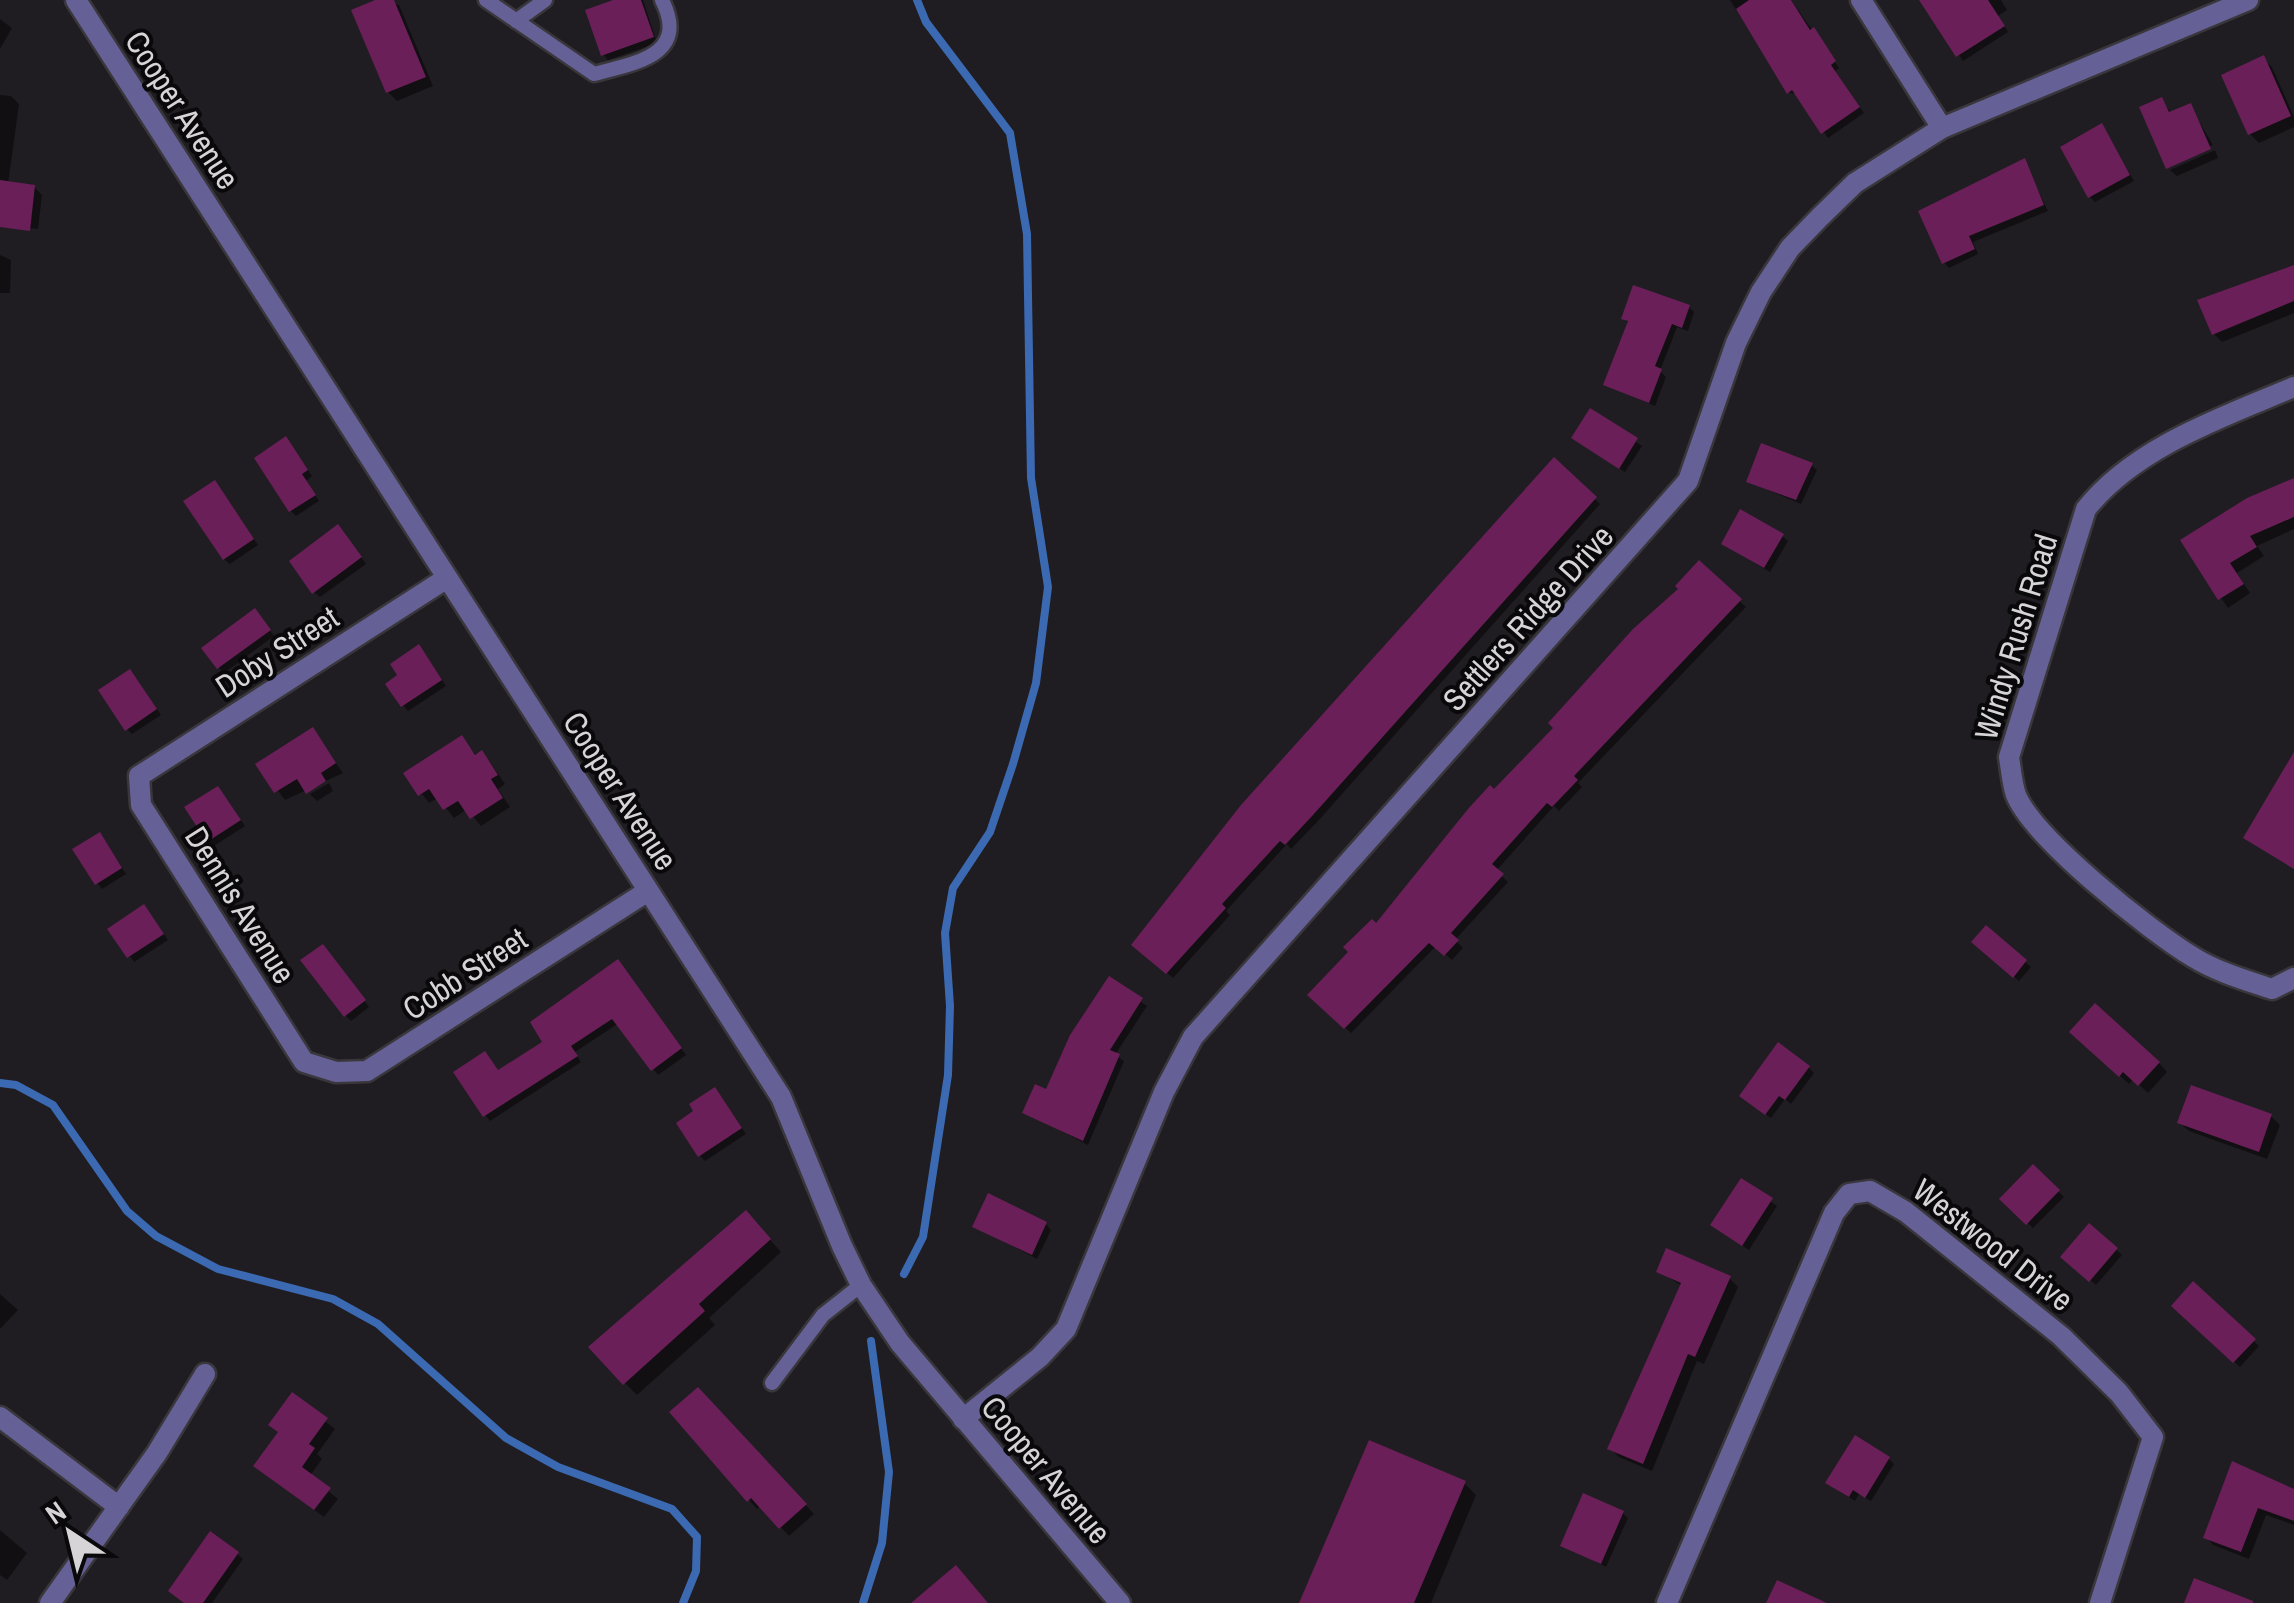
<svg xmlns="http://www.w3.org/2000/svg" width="2294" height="1603" viewBox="0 0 2294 1603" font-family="'Archivo Narrow',sans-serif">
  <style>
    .shadow { fill: #0007 }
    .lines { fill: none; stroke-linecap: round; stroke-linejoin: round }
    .stream { stroke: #3b6ab3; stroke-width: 8 }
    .building { fill: #6a1f58 }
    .lane-casing { stroke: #39373b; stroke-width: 19 }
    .street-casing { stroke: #39373b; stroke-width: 25 }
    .lane { stroke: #656197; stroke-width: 14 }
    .street { stroke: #656197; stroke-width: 20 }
    .labels { text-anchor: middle; stroke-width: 8; stroke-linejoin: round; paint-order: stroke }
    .street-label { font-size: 32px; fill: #d6d4d7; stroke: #09080a }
  </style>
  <rect width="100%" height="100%" fill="#201d22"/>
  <path class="shadow" d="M 381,0 L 399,5 L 433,86 L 397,101 L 388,92 Z
    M 620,0 L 643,0 L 657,43 L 608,60 L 603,54 Z
    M 1730,0 L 1791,0 L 1839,68 L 1835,71 L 1864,113 L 1828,138 L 1798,95 L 1788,92 Z
    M 1922,0 L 2001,0 L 2007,10 L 1998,16 L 2008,32 L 1963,61 Z
    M 0,19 L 12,28 L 0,49 Z
    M 2263,58 L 2272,67 L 2294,117 L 2294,127 L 2259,143 L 2250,134 Z
    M 0,95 L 11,96 L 19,104 L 8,184 L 34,187 L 42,195 L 38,229 L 0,225 Z
    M 2162,100 L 2172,114 L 2190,106 L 2213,145 L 2168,165 Z
    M 2102,126 L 2134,181 L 2095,202 L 2090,197 Z
    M 2215,150 L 2218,158 L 2177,176 L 2170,170 Z
    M 2024,161 L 2048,211 L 1973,242 L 1978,254 L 1949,268 L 1944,262 L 1986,182 L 1984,178 Z
    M 0,255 L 11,260 L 10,293 L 0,293 Z
    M 2294,268 L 2294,313 L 2222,342 L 2214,334 L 2200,301 Z
    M 1689,307 L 1694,312 L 1688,331 L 1677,327 L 1660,371 L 1666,377 L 1655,406 L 1606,384 L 1629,324 L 1624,318 Z
    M 1591,411 L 1642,446 L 1625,472 L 1580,443 Z
    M 291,445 L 312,476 L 306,481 L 319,501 L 296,516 L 291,511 Z
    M 1554,461 L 1600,504 L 1318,821 L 1291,849 L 1287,844 L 1226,911 L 1230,915 L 1173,978 L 1140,950 Z
    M 1811,465 L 1817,470 L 1801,504 L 1749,482 Z
    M 2294,479 L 2294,529 L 2257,546 L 2264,556 L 2237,573 L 2250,593 L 2228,608 L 2183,541 Z
    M 220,489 L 258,545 L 230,564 L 224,559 Z
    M 344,533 L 366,564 L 320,597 L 314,592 Z
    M 1782,536 L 1788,541 L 1770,572 L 1729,548 Z
    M 1699,564 L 1746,607 L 1578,783 L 1582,787 L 1559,811 L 1554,806 L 1496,871 L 1508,882 L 1455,940 L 1463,948 L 1452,960 L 1436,946 L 1351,1033 L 1311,995 L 1681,589 Z
    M 260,617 L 274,636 L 224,673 L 219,668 Z
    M 424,653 L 446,686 L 408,711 L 403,705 Z
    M 135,677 L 161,715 L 132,734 L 127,729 Z
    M 312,730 L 343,773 L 285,800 L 259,765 Z
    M 461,738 L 477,756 L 481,753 L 490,762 L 505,784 L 498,789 L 510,807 L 481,826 L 467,809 L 454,818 L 438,798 L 429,803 L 407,774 Z
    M 329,783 L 333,791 L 317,801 L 310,794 Z
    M 223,794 L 245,826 L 214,846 L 188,808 Z
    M 105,841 L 126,874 L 102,889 L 97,883 Z
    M 149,913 L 168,940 L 134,962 L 111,929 Z
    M 1986,928 L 2031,967 L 2019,981 L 1974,942 Z
    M 328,952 L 369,1007 L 351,1021 L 345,1015 Z
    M 624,968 L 686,1055 L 658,1075 L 619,1023 L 575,1052 L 581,1062 L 490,1121 L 485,1115 L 499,1073 L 546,1043 Z
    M 1110,980 L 1147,1006 L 1115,1055 L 1124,1061 L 1088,1145 L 1025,1112 L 1047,1092 Z
    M 2081,1040 L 2159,1063 L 2167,1072 L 2148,1093 L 2133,1079 L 2129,1084 Z
    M 1808,1067 L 1814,1073 L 1791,1104 L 1785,1099 L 1771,1118 L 1748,1101 Z
    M 720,1095 L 746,1134 L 705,1161 L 700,1156 Z
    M 2271,1116 L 2280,1125 L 2267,1159 L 2189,1131 L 2180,1123 Z
    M 2033,1167 L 2064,1197 L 2033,1228 L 2003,1199 Z
    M 1742,1181 L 1777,1206 L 1749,1250 L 1719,1230 Z
    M 1046,1224 L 1051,1230 L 1037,1259 L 975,1226 Z
    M 758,1226 L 781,1252 L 709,1318 L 715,1325 L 637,1395 L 625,1383 Z
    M 2089,1226 L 2122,1255 L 2096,1285 L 2063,1256 Z
    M 1659,1271 L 1729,1278 L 1738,1287 L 1704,1364 L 1697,1361 L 1652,1471 L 1619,1457 L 1610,1448 L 1682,1286 Z
    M 2193,1285 L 2259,1346 L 2240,1367 L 2174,1306 Z
    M 0,1294 L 18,1310 L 0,1329 Z
    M 698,1390 L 814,1514 L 789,1536 L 761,1506 L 757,1509 L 749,1500 Z
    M 292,1396 L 335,1429 L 317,1454 L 322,1459 L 310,1476 L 338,1499 L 324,1517 L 265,1474 Z
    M 1889,1459 L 1894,1464 L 1871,1501 L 1859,1494 L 1855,1501 L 1834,1488 Z
    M 2234,1464 L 2294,1490 L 2294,1525 L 2266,1515 L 2249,1559 L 2213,1545 L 2206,1537 Z
    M 1464,1483 L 1476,1495 L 1431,1603 L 1302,1603 Z
    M 1623,1513 L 1628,1518 L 1606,1567 L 1563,1545 Z
    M 0,1530 L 27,1553 L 7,1580 L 0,1575 Z
    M 237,1554 L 243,1559 L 212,1603 L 185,1603 Z"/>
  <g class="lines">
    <path class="stream" d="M 0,1083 L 16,1085 L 53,1105 L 127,1211 L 156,1236 L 218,1269 L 333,1299 L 378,1324 L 506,1438 L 558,1467 L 672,1509 L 697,1537 L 696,1571 L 683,1603
      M 904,1274 L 923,1237 L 948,1075 L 950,1006 L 945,933 L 953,888 L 990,832 L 1013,764 L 1036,683 L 1048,587 L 1031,478 L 1027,234 L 1010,133 L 926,22 L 917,0
      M 863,1603 L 882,1543 L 889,1472 L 871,1341"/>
  </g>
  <path class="building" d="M 375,0 L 394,0 L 426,77 L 386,93 L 351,10 Z
    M 613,0 L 641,0 L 654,37 L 601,56 L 585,10 Z
    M 1749,0 L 1791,0 L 1810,30 L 1814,27 L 1836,61 L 1831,65 L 1860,107 L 1821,134 L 1792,90 L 1787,94 L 1736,9 Z
    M 1919,0 L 1988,0 L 2005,26 L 1956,57 Z
    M 2264,55 L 2291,116 L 2248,135 L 2221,75 Z
    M 2162,97 L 2169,112 L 2191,103 L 2211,149 L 2166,169 L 2139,107 Z
    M 2102,123 L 2130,175 L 2088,198 L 2060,147 Z
    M 2025,158 L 2044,205 L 1969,236 L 1975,249 L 1942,264 L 1918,211 Z
    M 0,180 L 35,185 L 30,231 L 0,227 Z
    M 2294,265 L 2294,301 L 2212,335 L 2197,300 Z
    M 1633,285 L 1690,305 L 1682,328 L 1672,324 L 1655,366 L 1662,369 L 1649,403 L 1603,385 L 1628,321 L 1621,319 Z
    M 1590,408 L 1638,438 L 1619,469 L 1571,438 Z
    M 286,436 L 308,470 L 302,474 L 316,495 L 289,512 L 254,458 Z
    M 1761,443 L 1813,463 L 1796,500 L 1746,482 Z
    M 1554,457 L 1597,497 L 1313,815 L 1285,845 L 1280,841 L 1222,904 L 1226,908 L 1166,974 L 1131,945 L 1241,805 Z
    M 2294,478 L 2294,517 L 2250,536 L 2257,547 L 2230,563 L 2244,584 L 2218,600 L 2180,540 L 2247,498 Z
    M 215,480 L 254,539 L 223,560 L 183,501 Z
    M 1740,509 L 1784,534 L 1764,568 L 1721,544 Z
    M 338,524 L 362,557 L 312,594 L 289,561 Z
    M 1699,560 L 1742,599 L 1574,776 L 1578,780 L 1552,807 L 1547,803 L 1492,864 L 1504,874 L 1451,933 L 1459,940 L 1444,956 L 1429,943 L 1344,1029 L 1307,995 L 1348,952 L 1343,947 L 1372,919 L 1376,923 L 1468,809 L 1490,785 L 1494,789 L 1553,728 L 1548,723 L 1633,629 L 1678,589 L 1675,586 Z
    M 255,608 L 271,630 L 217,669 L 201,648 Z
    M 419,644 L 442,680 L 401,707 L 385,684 L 397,675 L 390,664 Z
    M 130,669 L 157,709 L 125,731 L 98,690 Z
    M 313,727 L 336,763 L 321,773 L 326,781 L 306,794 L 297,779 L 274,793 L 255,764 Z
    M 462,735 L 475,755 L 482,750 L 498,775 L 491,779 L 503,798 L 470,819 L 458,801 L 443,810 L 429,789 L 418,796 L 403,773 Z
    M 2294,752 L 2294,869 L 2243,838 Z
    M 218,786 L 241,820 L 207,842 L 184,807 Z
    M 100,832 L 122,868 L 95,885 L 72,849 Z
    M 144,904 L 164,934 L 127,958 L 107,929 Z
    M 1986,925 L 2027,960 L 2013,978 L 1971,942 Z
    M 323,944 L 366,1000 L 344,1017 L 300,960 Z
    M 618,959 L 682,1048 L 651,1071 L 612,1019 L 571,1046 L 578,1056 L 483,1117 L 453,1072 L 485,1051 L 498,1070 L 542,1042 L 530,1022 Z
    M 1109,976 L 1143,998 L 1110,1050 L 1120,1054 L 1083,1141 L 1022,1113 L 1035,1084 L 1046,1089 L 1070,1035 Z
    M 2095,1003 L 2160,1062 L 2138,1086 L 2123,1072 L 2119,1077 L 2069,1032 Z
    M 1778,1042 L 1810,1066 L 1785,1100 L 1779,1096 L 1765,1115 L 1739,1096 Z
    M 2191,1085 L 2272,1114 L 2259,1152 L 2177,1123 Z
    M 715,1087 L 742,1128 L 698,1157 L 676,1123 L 693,1111 L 689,1104 Z
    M 2033,1164 L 2060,1190 L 2026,1225 L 1999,1199 Z
    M 1741,1178 L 1773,1198 L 1742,1246 L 1710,1225 Z
    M 988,1193 L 1047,1222 L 1032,1255 L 972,1227 Z
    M 746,1210 L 771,1239 L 699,1304 L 705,1311 L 623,1385 L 588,1347 Z
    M 2089,1223 L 2118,1248 L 2089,1282 L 2060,1257 Z
    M 1666,1248 L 1731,1276 L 1695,1357 L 1688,1354 L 1643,1464 L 1607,1449 L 1681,1283 L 1656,1272 Z
    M 2193,1281 L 2256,1339 L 2233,1363 L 2171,1306 Z
    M 698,1387 L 807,1504 L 779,1529 L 751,1498 L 747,1502 L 669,1412 Z
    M 292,1392 L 328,1418 L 309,1444 L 315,1448 L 302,1467 L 331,1488 L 314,1510 L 253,1466 L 278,1432 L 268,1425 Z
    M 1855,1435 L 1890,1457 L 1865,1498 L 1853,1490 L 1849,1497 L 1825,1483 Z
    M 1369,1440 L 1466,1481 L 1414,1603 L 1299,1603 Z
    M 2232,1461 L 2294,1489 L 2294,1521 L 2258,1508 L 2241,1552 L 2203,1538 Z
    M 1583,1493 L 1624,1511 L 1601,1564 L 1560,1546 Z
    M 210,1531 L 239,1552 L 203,1603 L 184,1603 L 168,1591 Z
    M 956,1565 L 988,1603 L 911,1603 Z
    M 2194,1578 L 2253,1601 L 2253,1603 L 2184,1603 Z
    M 1777,1580 L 1827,1603 L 1766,1603 Z"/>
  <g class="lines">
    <g class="lane-casing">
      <path id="lane" d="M 486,0 L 594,74 C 634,63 690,56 662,0
        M 516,21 L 545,0
        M 772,1383 L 823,1315 L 861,1285"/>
    </g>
    <g class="street-casing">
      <path id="street" d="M 76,0 L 781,1097 L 842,1246 L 861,1285 L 900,1343 L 1120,1603
        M 1861,0 L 1942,128
        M 2294,387 C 2223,417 2135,447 2086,509 L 2009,757 C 2011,769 2012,784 2016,795 C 2034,839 2150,931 2193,957 C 2217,972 2245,980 2272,989 L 2294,978
        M 447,578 L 139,776 L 141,805 L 304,1062 L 336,1072 L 367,1071 L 648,891
        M 0,1417 L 119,1507
        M 963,1419 L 1040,1357 L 1066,1329 L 1164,1092 L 1193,1037 L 1688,481 L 1736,343 L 1761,292 L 1790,248 L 1820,217 L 1855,183 L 1942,128 L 2248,0
        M 50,1603 L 157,1453 L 205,1374
        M 1667,1603 L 1834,1213 L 1849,1194 L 1870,1191 L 1906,1212 L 2061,1336 L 2119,1393 L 2153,1437 L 2100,1603"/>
    </g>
    <use href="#lane" class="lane"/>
    <use href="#street" class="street"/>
  </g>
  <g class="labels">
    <g class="street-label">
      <text transform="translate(182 110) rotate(57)" y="11">Cooper Avenue</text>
      <text transform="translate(1528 618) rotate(-48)" y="11">Settlers Ridge Drive</text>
      <text transform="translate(2016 637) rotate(-73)" y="11">Windy Rush Road</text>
      <text transform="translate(277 652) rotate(-33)" y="11">Doby Street</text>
      <text transform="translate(620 791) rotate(57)" y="11">Cooper Avenue</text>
      <text transform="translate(240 905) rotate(58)" y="11">Dennis Avenue</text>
      <text transform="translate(465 974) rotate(-33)" y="11">Cobb Street</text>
      <text transform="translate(1993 1245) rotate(38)" y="11">Westwood Drive</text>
      <text transform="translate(1046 1470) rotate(50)" y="11">Cooper Avenue</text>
    </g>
  </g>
  <g transform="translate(70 1533) rotate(325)" stroke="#09080a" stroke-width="8" paint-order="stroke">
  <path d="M0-8L18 38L0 25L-18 38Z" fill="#d6d4d7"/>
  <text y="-15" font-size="28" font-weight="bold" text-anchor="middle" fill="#d6d4d7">N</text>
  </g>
</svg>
